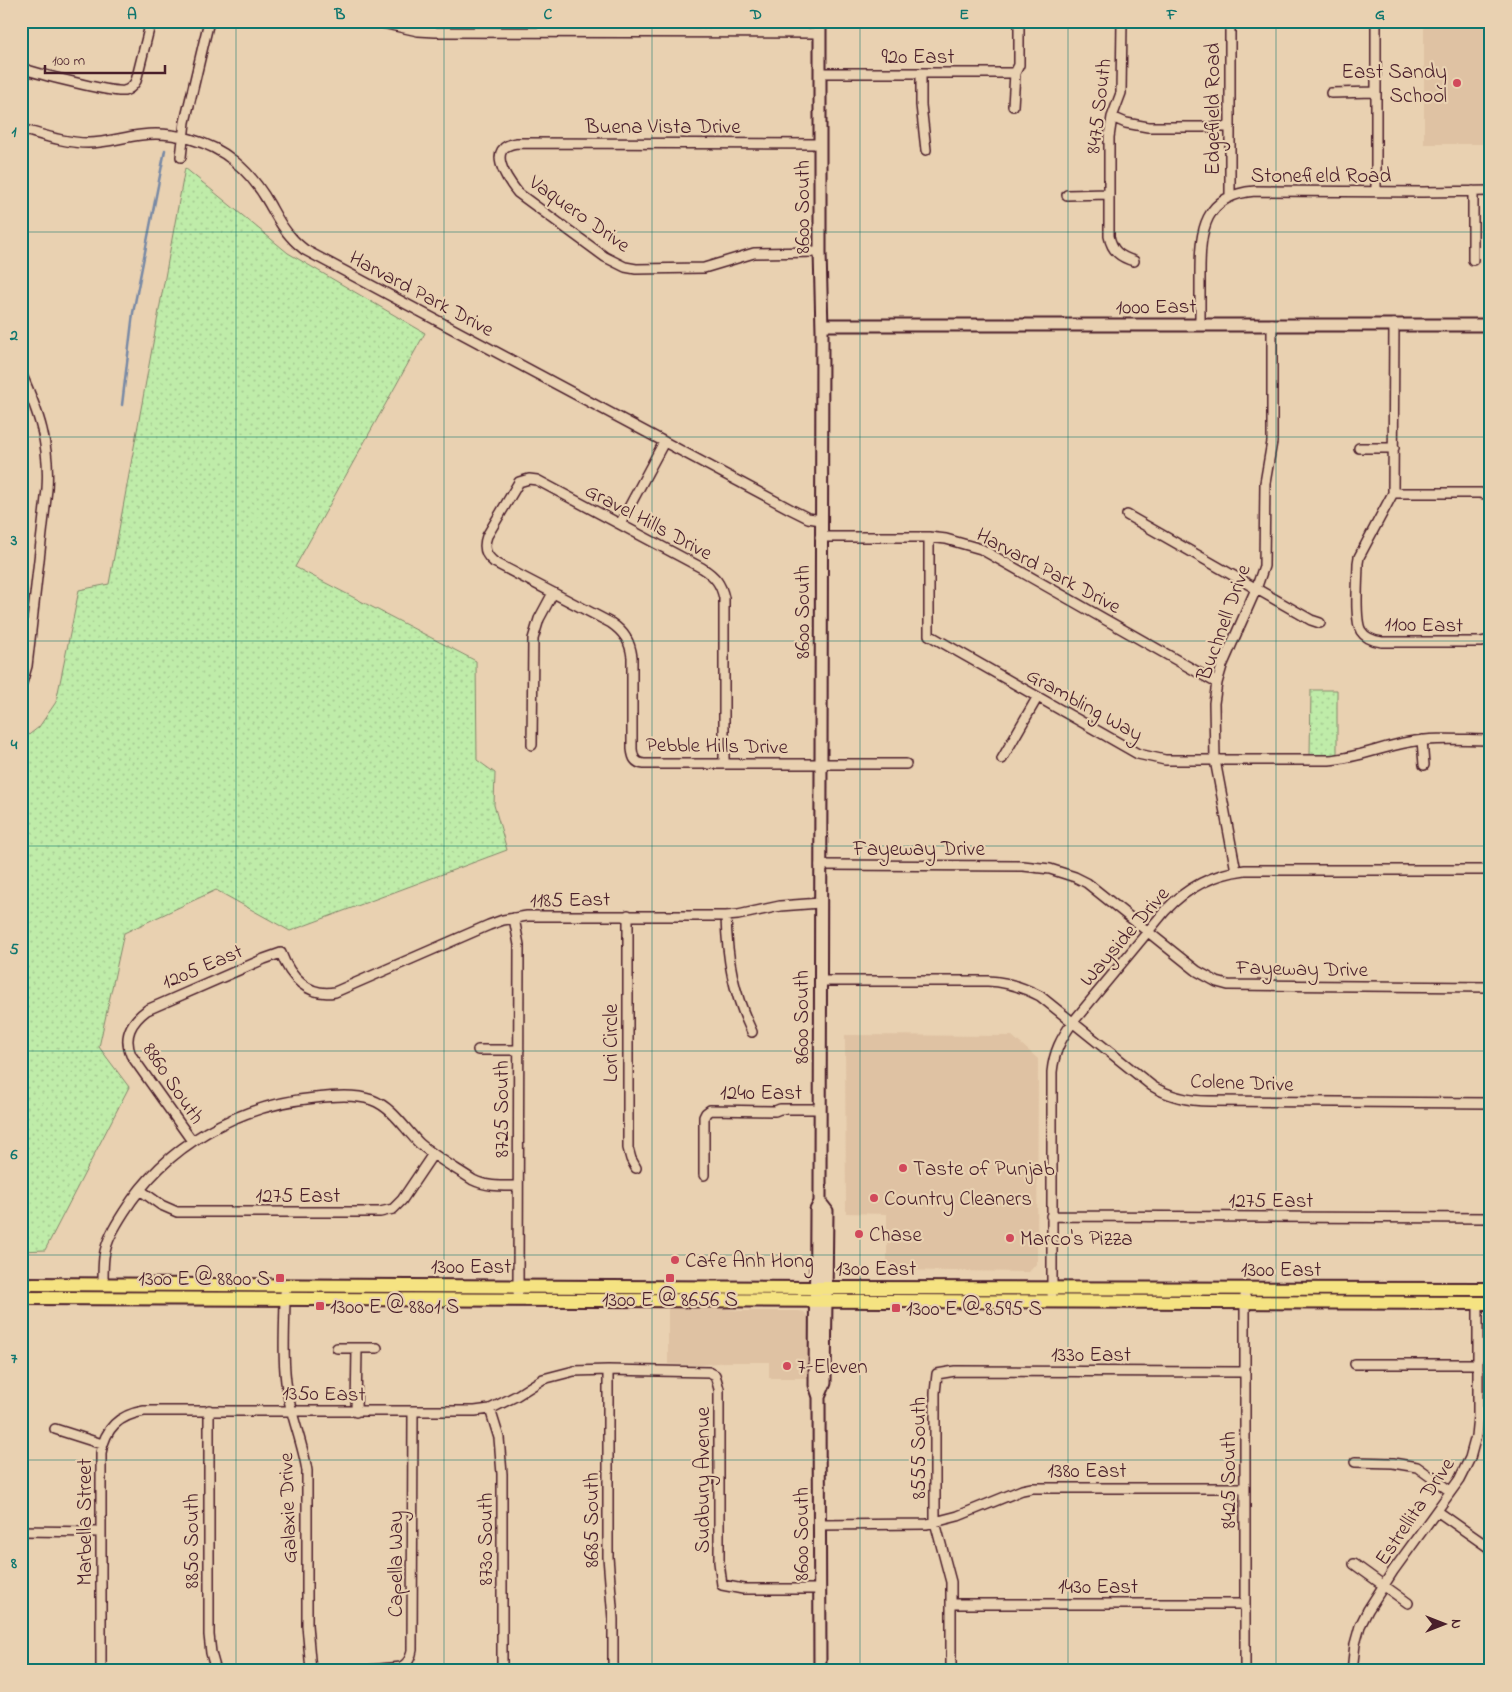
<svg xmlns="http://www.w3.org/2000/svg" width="1512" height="1692" viewBox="0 0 1512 1692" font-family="'Indie Flower',sans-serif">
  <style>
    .built { fill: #dfc2a3 }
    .grass { fill: url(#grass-dots); stroke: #84866a }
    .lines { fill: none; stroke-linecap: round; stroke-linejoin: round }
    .stream { stroke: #7889a5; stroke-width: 2.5 }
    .street-casing { stroke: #4a1f2b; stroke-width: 12 }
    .secondary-casing { stroke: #4a1f2b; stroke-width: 15 }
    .primary-casing { stroke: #4a1f2b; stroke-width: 16 }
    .street { stroke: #e9d1b1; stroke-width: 9 }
    .secondary { stroke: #e9d1b1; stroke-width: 11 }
    .primary { stroke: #f5e382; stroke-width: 12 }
    .grid { fill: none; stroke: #0f766e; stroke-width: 1; stroke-opacity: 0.55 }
    .poi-dot { fill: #d1495b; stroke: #e9d1b1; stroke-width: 2 }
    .labels { text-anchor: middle; stroke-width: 4.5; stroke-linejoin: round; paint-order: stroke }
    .street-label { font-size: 21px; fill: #4a1f2b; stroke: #e9d1b1 }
    .poi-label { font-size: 21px; fill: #4a1f2b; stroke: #e9d1b1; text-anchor: start }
    .neatline { fill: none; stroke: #0f766e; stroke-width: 2 }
    .grid-label { font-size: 16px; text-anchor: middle; font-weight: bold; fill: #0f766e }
  </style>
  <defs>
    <pattern id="grass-dots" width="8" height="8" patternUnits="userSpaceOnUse" patternTransform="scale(1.25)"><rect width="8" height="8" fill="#bfeca9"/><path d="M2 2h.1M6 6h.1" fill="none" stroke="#a6ca92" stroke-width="1.8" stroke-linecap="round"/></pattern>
  </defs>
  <rect width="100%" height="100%" fill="#e9d1b1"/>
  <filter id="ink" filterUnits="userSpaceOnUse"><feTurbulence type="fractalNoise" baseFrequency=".02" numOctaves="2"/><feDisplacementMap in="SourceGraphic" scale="10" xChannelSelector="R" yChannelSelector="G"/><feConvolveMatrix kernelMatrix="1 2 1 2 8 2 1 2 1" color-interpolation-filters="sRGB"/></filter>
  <g filter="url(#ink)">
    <path class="built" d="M 1424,21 L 1491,21 L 1491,144 L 1424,144 Z
      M 845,1035 L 1012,1036 L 1038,1059 L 1037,1263 L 1029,1272 L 887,1270 L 887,1214 L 846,1213 Z
      M 668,1306 L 707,1307 L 742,1311 L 799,1311 L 804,1312 L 808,1317 L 809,1323 L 809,1378 L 769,1378 L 769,1362 L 725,1362 L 701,1365 L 668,1364 Z"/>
    <path class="grass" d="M 185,168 L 288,253 L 425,333 L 295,567 L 476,661 L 477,760 L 495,773 L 494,805 L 507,850 L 290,931 L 216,890 L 124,933 L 99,1047 L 129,1087 L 45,1250 L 21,1251 L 21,741 L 39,727 L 56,702 L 79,590 L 109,584 Z
      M 1311,690 L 1337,690 L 1337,755 L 1310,755 Z"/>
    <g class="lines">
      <path class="stream" d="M 122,405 L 133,313 L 165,150"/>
      <g class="street-casing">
        <path id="street" d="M 373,21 L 418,31 L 435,32 L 820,33
          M 1122,21 L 1121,93 L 1112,117 L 1109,137 L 1109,236 C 1112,251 1120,257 1134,261
          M 1376,21 L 1376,192
          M 21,68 C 35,73 112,93 124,91 C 129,90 133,86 136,81 L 151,21
          M 820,73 L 1015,73
          M 921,73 L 921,105 L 926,150
          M 1331,93 L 1376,92
          M 1013,106 L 1015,73 L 1019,65 L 1019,21
          M 1112,117 L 1126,123 L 1148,127 L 1229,127
          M 21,129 C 43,135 65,143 88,143 C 107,143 123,137 141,135 C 173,131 210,141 234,161 C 249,173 261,189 270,205 C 276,216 282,228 291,237 C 295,242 300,246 305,250 L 792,510 L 808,518 L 821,520
          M 181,157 L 185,122 L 209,21
          M 1067,195 L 1109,194
          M 1230,196 L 1230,21
          M 820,252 L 754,253 L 704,268 L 636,269 L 625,267 L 605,257 L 518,193 C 506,178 485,147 517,143 L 820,144
          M 1473,260 L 1473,191
          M 1200,324 C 1200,307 1200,290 1200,273 C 1200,230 1204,195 1255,191 L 1423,192 L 1491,191
          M 1394,324 L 1393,493 L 1359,557 L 1358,563 C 1358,579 1354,619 1361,631 C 1366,639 1374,641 1382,642 L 1481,642 L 1491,640
          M 21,373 C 39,413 50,444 47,489 L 27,666 L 21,686
          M 1359,448 L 1394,448
          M 1393,493 L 1480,493 L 1491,495
          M 1127,515 L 1311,620 L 1320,623
          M 620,524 L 664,442
          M 820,537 L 929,537 L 946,539 L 981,549 L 1217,683
          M 929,537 L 929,635 L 1138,754 L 1165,760 L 1329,760 C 1357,758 1381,747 1409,742 C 1435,737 1464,740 1491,740
          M 1422,740 L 1424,765
          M 532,745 L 533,639 L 539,619 L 553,593
          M 1002,759 L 1037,698
          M 724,764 L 724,598 C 721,584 715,576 702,568 L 537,480 L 529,479 L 519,482 L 487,536 C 483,547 485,555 494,562 L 611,623 C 624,632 630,641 632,657 L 632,749 C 633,758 635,763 644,764 L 906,764
          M 820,865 L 1023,866 L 1050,869 L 1075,877 L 1087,883 L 1197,971 L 1217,982 L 1228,985 L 1491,987
          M 1236,871 L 1215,760 L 1214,703 L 1217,683 L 1222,666 L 1256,589 L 1264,566 L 1265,483 L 1272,442 L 1272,324
          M 628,915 L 628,1148 L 631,1159 L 636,1168
          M 726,916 C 727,959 733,992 752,1032
          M 514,918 L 519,945 L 518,1292
          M 820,981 L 988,981 C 1007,982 1023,987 1040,996 L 1152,1086 C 1170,1097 1188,1101 1209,1101 L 1491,1103
          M 478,1050 L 519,1050
          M 192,1141 L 131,1055 C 123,1036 131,1022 147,1010 L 264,959 L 281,953 C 290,977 308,997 335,992 L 489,925 L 503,920 L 527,916 L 726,916 L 738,915 L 780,906 L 820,903
          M 704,1175 L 704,1117 L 706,1113 L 710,1110 L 775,1111 L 780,1109 L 819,1109
          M 140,1190 L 161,1205 L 177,1212 L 380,1212 L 393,1209 L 402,1200 L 433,1154
          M 1051,1216 L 1491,1218
          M 103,1284 C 103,1275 103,1266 104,1257 C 106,1241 115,1226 124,1212 C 166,1145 238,1105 315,1098 C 333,1096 355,1094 372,1100 C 392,1107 405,1129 419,1143 C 435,1157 455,1168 473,1180 C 487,1187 502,1186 518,1186
          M 285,1293 C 285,1325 282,1358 287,1389 C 291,1417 303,1443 307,1471 L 307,1625 L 311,1671
          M 1052,1294 L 1052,1072 C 1054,1052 1061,1038 1073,1022 L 1165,911 C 1187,887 1213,874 1245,870 L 1491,870
          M 337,1348 L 377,1348
          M 1355,1364 L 1478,1364
          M 608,1370 L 608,1557 L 613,1619 L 613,1671
          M 490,1409 L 499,1438 L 502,1474 L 502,1671
          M 209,1410 L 209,1635 L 211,1653 L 216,1671
          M 356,1412 L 357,1348
          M 55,1429 L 102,1444
          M 1355,1462 L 1393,1463 L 1417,1467 L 1450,1491
          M 1437,1511 L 1491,1549
          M 820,1525 L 927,1524 L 958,1516 L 1022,1490 L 1032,1488 L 1245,1488
          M 21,1531 L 101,1532
          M 1354,1564 L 1408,1603
          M 951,1604 L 1245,1604
          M 101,1671 L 101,1453 C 105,1428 119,1415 144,1411 L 475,1411 L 490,1409 L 516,1396 L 543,1379 L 574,1371 L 608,1370 L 709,1372 L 715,1375 L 719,1389 L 719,1562 L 722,1585 L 743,1589 L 820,1589
          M 358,1671 L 402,1667 C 409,1662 411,1657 412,1650 L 413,1412
          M 951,1671 L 951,1582 L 935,1522 L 935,1393 L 937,1374 L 955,1371 L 1245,1372
          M 1245,1671 L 1245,1296
          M 1352,1671 L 1355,1644 L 1360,1626 L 1368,1610 L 1393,1571 L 1459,1480 L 1470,1458 L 1476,1436 L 1478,1416 L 1478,1303"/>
      </g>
      <g class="secondary-casing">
        <path id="secondary" d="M 822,325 L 1491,325
          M 819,1397 L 825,1383 L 827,1211 L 820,1202
          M 820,1671 L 819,1397 L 815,1385 L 816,1210 L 820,1202 L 820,1189 L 822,330 L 820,252 L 820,21"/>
      </g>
      <g class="primary-casing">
        <path id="primary" d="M 21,1284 L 815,1288 L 1491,1289
          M 21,1298 L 1491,1303"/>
      </g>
      <use href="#street" class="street"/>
      <use href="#secondary" class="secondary"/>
      <use href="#primary" class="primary"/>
    </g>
  </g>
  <path class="grid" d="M 236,21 L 236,1671M 444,21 L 444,1671M 652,21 L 652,1671M 860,21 L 860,1671M 1068,21 L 1068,1671M 1276,21 L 1276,1671M 21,232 L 1491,232M 21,437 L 1491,437M 21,641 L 1491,641M 21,846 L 1491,846M 21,1051 L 1491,1051M 21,1255 L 1491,1255M 21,1460 L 1491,1460"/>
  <g class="poi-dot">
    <circle cx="1457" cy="83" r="5"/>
    <circle cx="903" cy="1168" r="5"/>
    <circle cx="874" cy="1198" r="5"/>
    <circle cx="859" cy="1234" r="5"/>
    <circle cx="1010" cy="1238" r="5"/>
    <circle cx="675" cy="1260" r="5"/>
    <rect x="275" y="1273" width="10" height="10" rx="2.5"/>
    <rect x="665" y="1273" width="10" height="10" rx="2.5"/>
    <rect x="315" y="1301" width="10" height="10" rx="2.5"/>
    <rect x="891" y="1303" width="10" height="10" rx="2.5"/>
    <circle cx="787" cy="1366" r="5"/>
  </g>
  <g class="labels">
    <g class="street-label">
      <text x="918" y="63">920 East</text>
      <text transform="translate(1098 106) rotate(-83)" y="7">8475 South</text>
      <text transform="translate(1212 109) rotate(-90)" y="7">Edgefield Road</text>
      <text x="663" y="133">Buena Vista Drive</text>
      <text x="1321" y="182">Stonefield Road</text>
      <text transform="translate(802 207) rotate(-90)" y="7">8600 South</text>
      <text transform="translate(580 213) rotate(35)" y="7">Vaquero Drive</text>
      <text transform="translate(422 293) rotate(28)" y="7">Harvard Park Drive</text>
      <text transform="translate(1156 306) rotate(-1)" y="7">1000 East</text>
      <text transform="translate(649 521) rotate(28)" y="7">Gravel Hills Drive</text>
      <text transform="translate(1049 570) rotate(28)" y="7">Harvard Park Drive</text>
      <text transform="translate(802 612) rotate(-90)" y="7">8600 South</text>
      <text transform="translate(1223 622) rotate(-70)" y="7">Buchnell Drive</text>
      <text transform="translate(1424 624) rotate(1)" y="7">1100 East</text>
      <text transform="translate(1085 704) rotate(29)" y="7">Grambling Way</text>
      <text transform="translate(717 745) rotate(1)" y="7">Pebble Hills Drive</text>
      <text x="919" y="855">Fayeway Drive</text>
      <text transform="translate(570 899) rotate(-1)" y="7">1185 East</text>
      <text transform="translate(1124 936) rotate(-49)" y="7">Wayside Drive</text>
      <text transform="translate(202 966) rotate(-23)" y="7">1205 East</text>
      <text transform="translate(1302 968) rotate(1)" y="7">Fayeway Drive</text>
      <text transform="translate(801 1017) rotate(-90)" y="7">8600 South</text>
      <text transform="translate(610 1043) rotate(-90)" y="7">Lori Circle</text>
      <text transform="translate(1242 1082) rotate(2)" y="7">Colene Drive</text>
      <text transform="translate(174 1083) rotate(56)" y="7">8860 South</text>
      <text x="761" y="1099">1240 East</text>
      <text transform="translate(501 1109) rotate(-90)" y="7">8725 South</text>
      <text x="298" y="1202">1275 East</text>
      <text x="1271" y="1207">1275 East</text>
      <text x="471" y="1273">1300 East</text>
      <text x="876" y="1275">1300 East</text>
      <text x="1281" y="1276">1300 East</text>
      <text x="1091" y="1361">1330 East</text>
      <text transform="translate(324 1393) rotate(1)" y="7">1350 East</text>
      <text transform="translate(918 1448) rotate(-90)" y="7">8555 South</text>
      <text x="1087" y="1477">1380 East</text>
      <text transform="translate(702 1480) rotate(-90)" y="7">Sudbury Avenue</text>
      <text transform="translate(1228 1480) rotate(-90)" y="7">8425 South</text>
      <text transform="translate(287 1508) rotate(-92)" y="7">Galaxie Drive</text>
      <text transform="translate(1414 1511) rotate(-56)" y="7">Estrellita Drive</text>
      <text transform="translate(591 1520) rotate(-90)" y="7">8685 South</text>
      <text transform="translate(84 1522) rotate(-90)" y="7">Marbella Street</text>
      <text transform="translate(801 1534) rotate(-90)" y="7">8600 South</text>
      <text transform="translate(485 1539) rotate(-90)" y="7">8730 South</text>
      <text transform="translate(191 1541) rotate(-90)" y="7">8850 South</text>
      <text transform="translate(395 1564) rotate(-90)" y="7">Capella Way</text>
      <text x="1098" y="1593">1430 East</text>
    </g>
    <g class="poi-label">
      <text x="1447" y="78" text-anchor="end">East Sandy<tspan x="1447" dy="24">School</tspan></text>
      <text x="913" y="1175">Taste of Punjab</text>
      <text x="884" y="1205">Country Cleaners</text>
      <text x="869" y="1241">Chase</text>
      <text x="1020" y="1245">Marco's Pizza</text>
      <text x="685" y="1267">Cafe Anh Hong</text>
      <text x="270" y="1285" text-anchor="end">1300 E @ 8800 S</text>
      <text x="670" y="1306" text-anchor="middle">1300 E @ 8656 S</text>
      <text x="330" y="1313">1300 E @ 8801 S</text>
      <text x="906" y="1315">1300 E @ 8595 S</text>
      <text x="797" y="1373">7-Eleven</text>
    </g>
  </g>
  <rect width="1512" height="1692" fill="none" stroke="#e9d1b1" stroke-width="55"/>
  <g transform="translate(1444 1624) rotate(90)" stroke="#e9d1b1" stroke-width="4" paint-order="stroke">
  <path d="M0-4L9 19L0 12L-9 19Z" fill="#4a1f2b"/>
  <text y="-8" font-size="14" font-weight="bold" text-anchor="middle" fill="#4a1f2b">N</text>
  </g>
  <path d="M45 65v8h120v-8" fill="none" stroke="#4a1f2b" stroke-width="2.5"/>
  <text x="52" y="65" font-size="15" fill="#4a1f2b" stroke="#e9d1b1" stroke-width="4" paint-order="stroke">100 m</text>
  <rect x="28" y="28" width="1456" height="1636" class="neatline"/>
  <g class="grid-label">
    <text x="132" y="19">A</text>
    <text x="340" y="19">B</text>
    <text x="548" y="19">C</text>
    <text x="756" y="19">D</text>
    <text x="964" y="19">E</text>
    <text x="1172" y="19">F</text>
    <text x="1380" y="19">G</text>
    <text x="14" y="136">1</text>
    <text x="14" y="340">2</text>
    <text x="14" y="545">3</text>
    <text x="14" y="749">4</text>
    <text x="14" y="954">5</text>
    <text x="14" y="1159">6</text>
    <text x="14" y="1363">7</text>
    <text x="14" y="1568">8</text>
  </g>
</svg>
